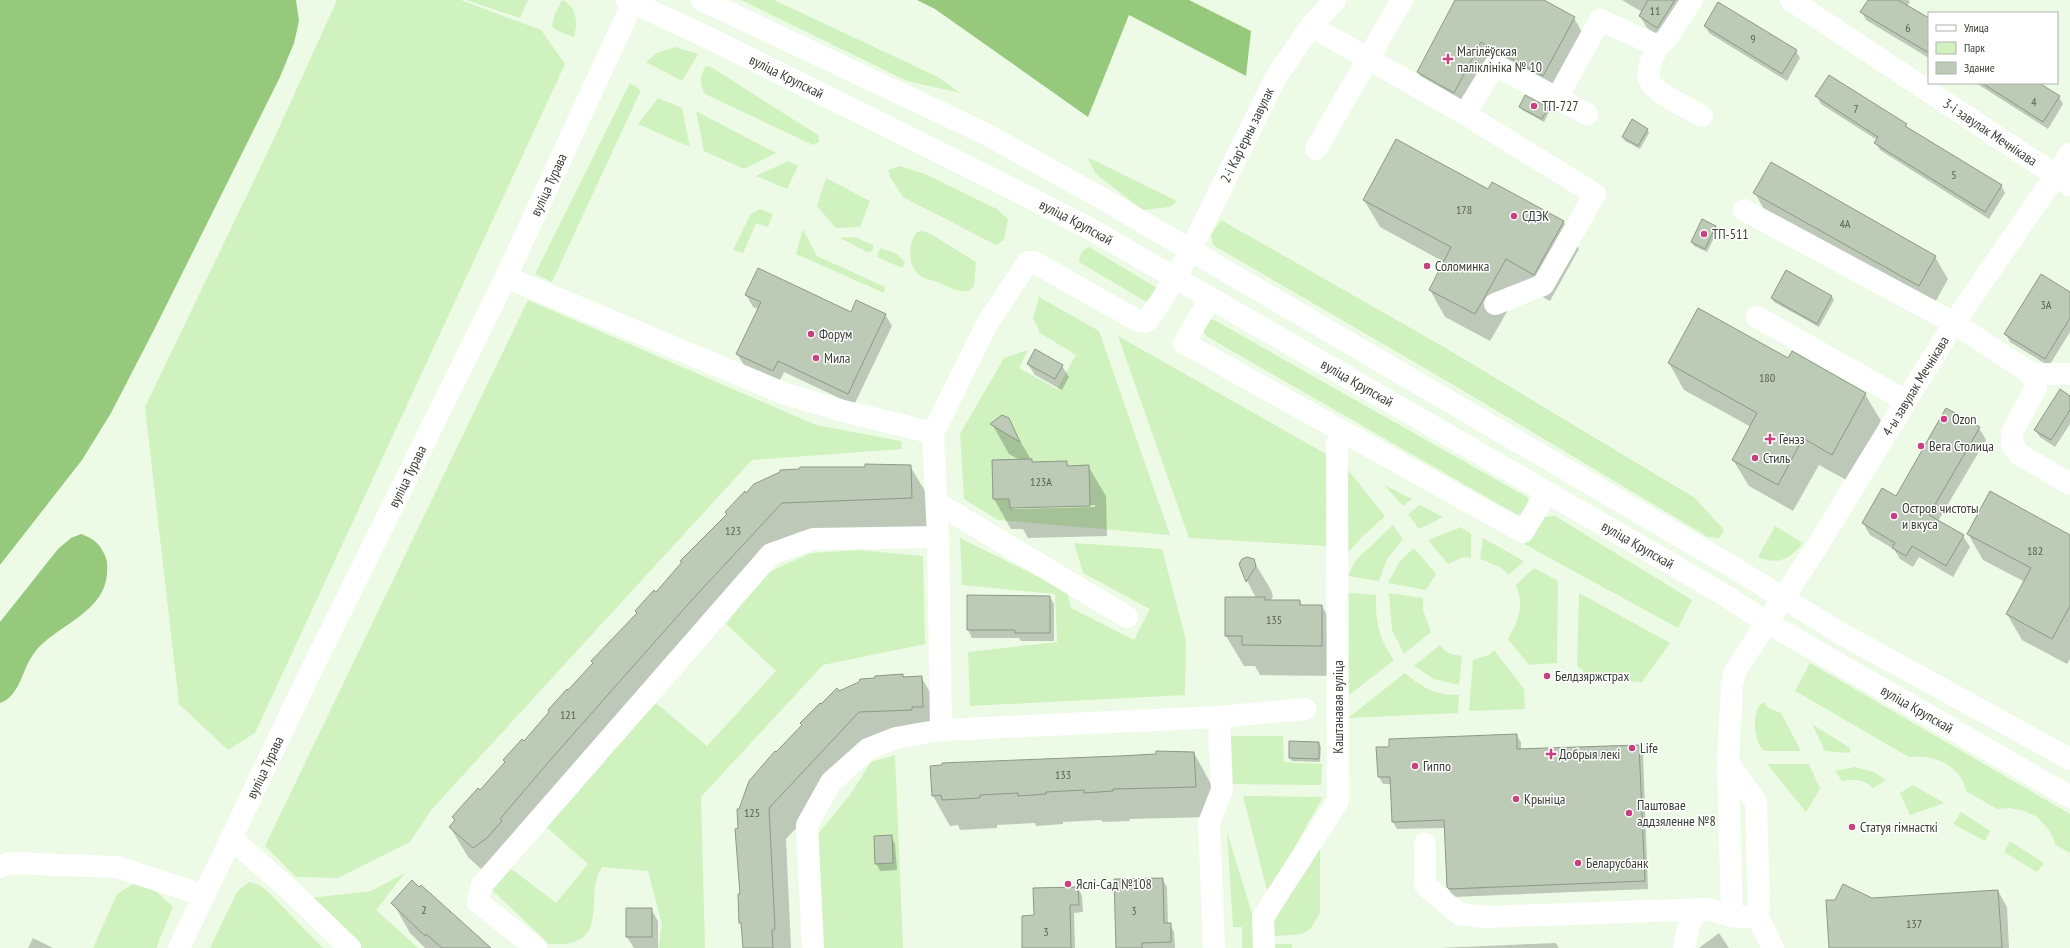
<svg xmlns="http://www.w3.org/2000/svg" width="2070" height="948" viewBox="0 0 2070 948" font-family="'PT Sans Narrow',sans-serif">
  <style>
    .green { fill: #cff2be }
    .forest { fill: #97c97c }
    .shadow { fill: #0003; fill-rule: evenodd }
    .building { fill: #bccab6; stroke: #8c9986 }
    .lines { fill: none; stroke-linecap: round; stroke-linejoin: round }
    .minor { stroke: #fff; stroke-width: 22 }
    .major { stroke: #fff; stroke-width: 22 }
    .poi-dot { fill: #c7407f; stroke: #fff; stroke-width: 1.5 }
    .labels { text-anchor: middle; stroke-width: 3; stroke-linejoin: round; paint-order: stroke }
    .number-label { font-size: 12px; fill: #5a6156 }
    .poi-label { font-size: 14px; fill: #393e36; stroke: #fff; text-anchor: start }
    .street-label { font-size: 14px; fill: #393e36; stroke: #fff }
  </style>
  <rect width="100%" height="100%" fill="#edfbe6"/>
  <path class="green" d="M 337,0 L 461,0 L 541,30 L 565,64 L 255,733 L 228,750 L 179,704 L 145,407 L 273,141 Z
    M 466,0 L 528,0 L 520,18 Z
    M 562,0 C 577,6 578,23 574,37 L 556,30 L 552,26 L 554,16 Z
    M 741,0 L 774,0 L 938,77 L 960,93 L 907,81 Z
    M 675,47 L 698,54 L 682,81 L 646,62 L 657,53 Z
    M 706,66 L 711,67 L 818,135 L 819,142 L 813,145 L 705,94 C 699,84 700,75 706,66 Z
    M 630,83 L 641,90 L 552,282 L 535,274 Z
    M 658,98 L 682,108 L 690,147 L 638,124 Z
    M 696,111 L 776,153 L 744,169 L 704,151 Z
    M 1087,157 L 1177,201 L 1170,207 L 1143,210 L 1096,174 Z
    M 788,161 L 798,166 L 787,189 L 756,176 Z
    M 899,166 L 925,174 L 997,209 L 1008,219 L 1004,240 L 996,245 L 903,197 L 890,177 L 888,170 Z
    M 826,178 L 870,201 L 860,227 L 836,228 L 817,206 Z
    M 760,209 L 773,214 L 768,227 L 756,223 L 743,253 L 733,250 L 750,215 Z
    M 1221,220 L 1444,347 L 1695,498 L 1724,530 L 1719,538 L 1708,537 L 1457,387 L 1213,245 L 1211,235 Z
    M 803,229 L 817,256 L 885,287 L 884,293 L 796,254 Z
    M 922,231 L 931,234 L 976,262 L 974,286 L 969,291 C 958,292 950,288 940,283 C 933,281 921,278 917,273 C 907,261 909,243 917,232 Z
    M 855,237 L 873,245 L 873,250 L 871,252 L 867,252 L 840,238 Z
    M 1089,247 L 1157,288 L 1154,300 L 1145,301 L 1079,262 C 1080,255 1081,250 1089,247 Z
    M 880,248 C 890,252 901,253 905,264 L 902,268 L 877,257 Z
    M 1039,297 L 1099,331 L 1170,535 L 998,520 L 964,499 L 960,434 L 1004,358 L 1028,350 L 1019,368 L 1057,389 L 1076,355 L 1040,333 L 1033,318 Z
    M 528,300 L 816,425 L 901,441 L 902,449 L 752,460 L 432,809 L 410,842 L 338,878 L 296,877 L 265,846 Z
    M 1207,319 L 1214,320 L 1527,497 L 1530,503 L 1524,515 L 1516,514 L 1206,336 L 1202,328 Z
    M 1118,336 L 1326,454 L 1329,546 L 1189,538 Z
    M 1341,461 L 1385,516 L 1361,538 L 1347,554 Z
    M 1384,485 L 1412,499 L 1403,506 Z
    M 1420,505 L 1443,517 L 1419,529 L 1408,514 Z
    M 1555,516 L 1692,600 L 1678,628 L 1524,544 L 1542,517 Z
    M 1393,525 L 1403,539 L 1387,559 L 1379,581 L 1348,576 L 1355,561 Z
    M 1775,526 L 1803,543 C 1789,560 1778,565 1758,557 Z
    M 1461,527 L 1471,534 L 1471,558 L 1463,557 L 1448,564 L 1428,540 Z
    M 960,538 L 1067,591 L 1071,608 L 1134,640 L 1150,609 L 1083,573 L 1074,543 L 1162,549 L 1186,640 L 1185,695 L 970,706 L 968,652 L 1057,642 L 1055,594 L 962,585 Z
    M 1483,538 L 1524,561 L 1509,575 L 1500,567 L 1480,559 Z
    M 1414,548 L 1436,574 L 1426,590 L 1388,583 L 1400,561 Z
    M 859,550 L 923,556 L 925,644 L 823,665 L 701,797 L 705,948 L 658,948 L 662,925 L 648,871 L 602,867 C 600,871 597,876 596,881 C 590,912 604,948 549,944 L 491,889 L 509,867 L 556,903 L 588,864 L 544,825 L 656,703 L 707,746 L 776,671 L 726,624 L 764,574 L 811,553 Z
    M 1534,568 L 1558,581 L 1557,663 L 1529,665 L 1508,639 C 1519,620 1524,607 1516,585 Z
    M 1342,592 L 1376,595 C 1375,620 1379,640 1394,660 L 1344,699 Z
    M 1389,593 L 1423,598 L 1423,610 L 1431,632 L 1404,654 L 1392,630 Z
    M 1579,593 L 1670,643 L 1642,682 L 1593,680 L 1577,666 Z
    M 1440,645 C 1446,653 1452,655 1462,656 L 1459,685 L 1434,679 L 1414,666 Z
    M 1494,650 L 1524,689 L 1525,709 L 1469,711 L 1473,660 L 1489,655 Z
    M 1810,663 L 2070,814 L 2070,853 L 2056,845 L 2049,830 L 2037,817 L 2025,811 L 2009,808 L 1997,809 L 1966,791 C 1961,765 1933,754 1909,757 L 1795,691 Z
    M 1405,673 C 1422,688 1436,695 1459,695 L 1458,713 L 1348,718 Z
    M 1764,702 L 1768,708 L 1781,713 L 1801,751 L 1764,751 C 1753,743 1751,707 1764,702 Z
    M 1812,724 L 1850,748 L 1850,753 L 1825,751 Z
    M 1226,736 L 1283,736 L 1284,762 L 1322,764 L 1321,785 L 1225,784 Z
    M 895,755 L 903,948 L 823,948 L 818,834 L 850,795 L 871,762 Z
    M 1767,764 L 1809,764 L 1820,789 L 1806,812 Z
    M 1855,767 L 1874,772 L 1886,780 L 1873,788 C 1865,779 1854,779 1842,781 L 1835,771 Z
    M 1913,785 L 1944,803 L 1910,815 L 1900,793 Z
    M 1243,796 L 1323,797 L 1268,894 Z
    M 1961,812 L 1990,831 L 1985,841 L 1953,824 Z
    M 1227,832 L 1254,920 L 1255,948 L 1242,948 L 1242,927 L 1233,927 Z
    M 2010,841 L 2044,863 L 2037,872 L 2004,852 Z
    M 1320,844 L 1320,913 L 1311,928 L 1302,934 L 1265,937 Z
    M 405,873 L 376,910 L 418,948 L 361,948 L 310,898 L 371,891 Z
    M 249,882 L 259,885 L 267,891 L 323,948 L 210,948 L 237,892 Z
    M 133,884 L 149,885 L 173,907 L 156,948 L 93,948 L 117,894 Z
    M 1268,944 L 1292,944 L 1292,948 L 1268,948 Z"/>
  <path class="forest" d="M 0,0 L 296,0 L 299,21 L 294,43 L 280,77 L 156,326 L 111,413 L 82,460 L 0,565 Z
    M 917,0 L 1189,0 L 1251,31 L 1246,76 L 1129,15 L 1088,117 L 935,9 Z
    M 81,534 C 95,539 101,545 106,558 C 108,563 107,568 107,573 C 105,613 56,625 35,652 C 22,667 21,696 0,703 L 0,622 L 58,549 L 71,538 Z"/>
  <path class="shadow" d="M 1456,0 L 1542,0 L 1574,18 L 1586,39 L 1556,96 L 1494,63 L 1466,114 L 1430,93 L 1418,72 Z
    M 1622,0 L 1687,0 L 1664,39 L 1647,28 L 1640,16 L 1642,12 Z
    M 1869,0 L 1908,0 L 1910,2 L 1907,6 L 1927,19 L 1929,16 L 1929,58 L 1866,20 L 1862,12 Z
    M 1705,26 L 1796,51 L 1800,58 L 1787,81 L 1709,33 Z
    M 1976,83 L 2037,83 L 2059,97 L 2063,104 L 2048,129 Z
    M 1817,96 L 1906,125 L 1909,130 L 2001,185 L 2005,193 L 1989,219 L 1880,150 L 1876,143 L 1877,140 L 1821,104 Z
    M 1520,107 L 1547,108 L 1549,112 L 1544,122 L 1522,110 Z
    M 1647,129 L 1649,133 L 1640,149 L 1625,141 L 1623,137 Z
    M 1493,183 L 1564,222 L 1579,249 L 1550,301 L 1522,286 L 1490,341 L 1445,317 L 1430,290 L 1444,262 L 1380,227 L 1364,200 L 1488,191 Z
    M 1755,193 L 1935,257 L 1948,279 L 1932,308 L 1767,215 Z
    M 1716,226 L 1718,230 L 1707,252 L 1694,246 L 1692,242 Z
    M 1787,272 L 1832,297 L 1834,300 L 1819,327 L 1774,302 L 1772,298 Z
    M 2070,293 L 2070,332 L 2049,366 L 2010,342 L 2006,334 Z
    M 746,295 L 851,313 L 885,314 L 892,326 L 854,405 L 784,372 L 779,382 L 744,365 L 737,354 L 758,309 L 753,307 Z
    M 1788,359 L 1865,394 L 1881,421 L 1848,481 L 1819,465 L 1793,511 L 1749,486 L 1733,460 L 1751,427 L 1684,390 L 1669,363 Z
    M 1028,364 L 1062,366 L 1069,377 L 1062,390 L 1035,375 Z
    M 2070,397 L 2070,424 L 2055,447 L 2040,437 L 2035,430 Z
    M 1006,417 L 1033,463 L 1066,462 L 1069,467 L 1088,466 L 1106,496 L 1107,536 L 1028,538 L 1023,529 L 1011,529 L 994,499 L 993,461 L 1020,460 L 1009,454 L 992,424 ZM 1095,505 L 1095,507 L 1014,509 L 1012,507 Z
    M 1979,428 L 1986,440 L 1938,521 L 1963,536 L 1970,547 L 1953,577 L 1919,557 L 1913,567 L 1900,559 L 1894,549 L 1870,535 L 1863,523 Z
    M 910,466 L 928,496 L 929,528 L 799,532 L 491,878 L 468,857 L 450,827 L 456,821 L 454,817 L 480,791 L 746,494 L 866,468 Z
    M 1968,534 L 2070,536 L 2070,659 L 2067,664 L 2022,640 L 2007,614 L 2025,582 L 1983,560 Z
    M 1253,560 L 1271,590 L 1273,597 L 1270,601 L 1300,601 L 1302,606 L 1322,606 L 1339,636 L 1339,676 L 1260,675 L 1255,666 L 1244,666 L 1226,636 L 1256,598 L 1240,567 L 1241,562 Z
    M 968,596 L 1050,597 L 1054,604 L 1054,641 L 1021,641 L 1019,638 L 972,638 L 968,630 Z
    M 903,675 L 904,678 L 921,677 L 939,707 L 940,737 L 876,742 L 786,839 L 791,948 L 743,948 L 739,829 L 740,810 L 757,772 L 821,706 L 839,692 Z
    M 1516,735 L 1521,742 L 1521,750 L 1638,746 L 1643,753 L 1648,889 L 1454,897 L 1452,895 L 1448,887 L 1445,828 L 1397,829 L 1393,822 L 1391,784 L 1383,784 L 1379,777 Z
    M 1319,743 L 1321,747 L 1320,762 L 1292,761 L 1290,758 Z
    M 1194,753 L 1211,784 L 1213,817 L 1129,819 L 1130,821 L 1103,822 L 1101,820 L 1063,822 L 1063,824 L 1036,826 L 1035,823 L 997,825 L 997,828 L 960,830 L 958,825 L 950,826 L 933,796 Z
    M 891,836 L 895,844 L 897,870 L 880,871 L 876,863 Z
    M 1162,879 L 1167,887 L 1168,924 L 1170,924 L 1174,932 L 1175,948 L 1117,948 Z
    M 1078,888 L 1082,896 L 1083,912 L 1074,913 L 1075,948 L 1023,948 L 1035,916 Z
    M 1998,891 L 2007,907 L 2009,948 L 1830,948 L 1872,899 Z
    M 393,903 L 490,948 L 425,948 L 410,933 Z
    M 651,909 L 658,921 L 658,948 L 634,948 L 627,937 Z
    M 1719,933 L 1729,948 L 1699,948 Z
    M 33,938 L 53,948 L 28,948 Z
    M 1556,943 L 1559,948 L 1438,948 Z"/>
  <path class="building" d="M 1455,0 L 1544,0 L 1575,17 L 1543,76 L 1481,42 L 1454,93 L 1417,72 Z
    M 1648,0 L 1675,0 L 1657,28 L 1639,16 Z
    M 1868,0 L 1898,0 L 1929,18 L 1929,53 L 1860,12 Z
    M 1718,2 L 1797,50 L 1782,74 L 1704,26 Z
    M 1829,75 L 1907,124 L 1905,126 L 2002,185 L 1985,212 L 1874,143 L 1878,137 L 1815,96 Z
    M 1982,83 L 2039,83 L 2060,96 L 2043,122 Z
    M 1525,95 L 1548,107 L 1542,119 L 1519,107 Z
    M 1632,119 L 1648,129 L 1638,146 L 1622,137 Z
    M 1396,139 L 1488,189 L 1492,182 L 1564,221 L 1534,275 L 1506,259 L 1475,314 L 1429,290 L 1451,247 L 1363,200 Z
    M 1771,162 L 1936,256 L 1919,286 L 1753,193 Z
    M 1702,219 L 1716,226 L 1705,249 L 1691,242 Z
    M 758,268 L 851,312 L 856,300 L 886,314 L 848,394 L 778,361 L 773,371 L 736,354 L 761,302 L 745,295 Z
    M 1786,270 L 1832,296 L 1817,324 L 1771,298 Z
    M 2041,274 L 2070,292 L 2070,318 L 2045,359 L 2004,334 Z
    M 1698,308 L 1788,358 L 1792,351 L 1866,393 L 1832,455 L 1803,438 L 1778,485 L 1732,460 L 1757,413 L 1668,363 Z
    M 1035,349 L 1063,365 L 1055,379 L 1027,364 Z
    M 2060,389 L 2070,396 L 2070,410 L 2051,440 L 2034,430 Z
    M 1946,408 L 1980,427 L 1929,515 L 1964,535 L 1946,566 L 1912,546 L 1906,556 L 1892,548 L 1895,543 L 1862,523 L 1882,488 L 1896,496 Z
    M 1002,415 L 1009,418 L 1020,442 L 990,424 Z
    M 1032,459 L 1032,462 L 1067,461 L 1067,466 L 1089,465 L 1090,506 L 1010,508 L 1009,499 L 993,499 L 992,460 Z
    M 865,464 L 911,465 L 912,498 L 782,503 L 690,602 L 552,758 L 500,819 L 502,821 L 487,838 L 473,848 L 449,827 L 455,820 L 452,817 L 459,809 L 478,788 L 480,790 L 505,762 L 503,760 L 522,739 L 524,741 L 549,712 L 548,710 L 567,689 L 568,690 L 593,663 L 591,661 L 637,613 L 635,611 L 654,590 L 656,592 L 682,562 L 680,561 L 727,514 L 725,512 L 745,491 L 746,493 L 754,484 L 780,472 L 780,470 L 799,469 L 800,467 L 865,467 Z
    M 1990,491 L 2070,535 L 2070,606 L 2052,639 L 2006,614 L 2031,568 L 1967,534 Z
    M 1247,557 L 1254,559 L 1256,566 L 1246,582 L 1239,564 L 1242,559 Z
    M 967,595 L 1050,596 L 1050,633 L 1015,633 L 1015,630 L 967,630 Z
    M 1225,597 L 1265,597 L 1265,600 L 1300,600 L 1300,605 L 1322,605 L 1322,646 L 1242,645 L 1242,636 L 1225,636 Z
    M 903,674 L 903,677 L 922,676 L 923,707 L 912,707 L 912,710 L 859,712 L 769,808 L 775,929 L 772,930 L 773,948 L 743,948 L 741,923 L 739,923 L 738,894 L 740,894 L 735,829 L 738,828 L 737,809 L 739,809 L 749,781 L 775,751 L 776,752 L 802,725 L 800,723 L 820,703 L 821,704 L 837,688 L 839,691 L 859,682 L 860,679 L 875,678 L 875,676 Z
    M 1517,734 L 1517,749 L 1639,745 L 1645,881 L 1449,889 L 1447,887 L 1444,820 L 1392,822 L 1390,777 L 1378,777 L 1376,747 L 1389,747 L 1389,739 Z
    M 1289,741 L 1319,742 L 1319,759 L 1289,758 Z
    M 1156,751 L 1194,752 L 1196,787 L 1113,789 L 1113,791 L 1084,793 L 1084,790 L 1046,792 L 1046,794 L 1018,796 L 1018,793 L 980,795 L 980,798 L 942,800 L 941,795 L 932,796 L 930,766 L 942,765 L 942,763 L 1119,756 L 1156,754 Z
    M 892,835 L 893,863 L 875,864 L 874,836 Z
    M 1163,878 L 1164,923 L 1171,923 L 1171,942 L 1142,943 L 1142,948 L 1116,948 L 1114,879 Z
    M 412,880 L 419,887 L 421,885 L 491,948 L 442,948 L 426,934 L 425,936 L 391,903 Z
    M 1843,884 L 1872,898 L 1998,890 L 2002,948 L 1829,948 L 1826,900 L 1835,900 Z
    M 1078,887 L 1079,905 L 1070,905 L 1071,948 L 1022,948 L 1022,916 L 1034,915 L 1033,888 Z
    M 626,908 L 652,908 L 652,937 L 626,937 Z"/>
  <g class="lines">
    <g class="minor">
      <path id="s1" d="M 1791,0 L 2070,185"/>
      <path d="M 1311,26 L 1465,114 L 1595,194 L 1543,285 L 1495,304"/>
      <path d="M 1658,46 C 1654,56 1646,68 1649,79 C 1652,92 1690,109 1702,116"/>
      <path d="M 1557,98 L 1600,20 L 1658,46 L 1667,38 L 1692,0"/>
      <path d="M 1465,114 L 1495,65 L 1587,114"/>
      <path d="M 1316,149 L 1402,0"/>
      <path d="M 1744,210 L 1954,323 L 2032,374 L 2036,388 L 2012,432 L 2012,444 L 2019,454 L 2070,484"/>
      <path d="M 506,277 L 783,393 L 839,410 L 933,433"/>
      <path d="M 1210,299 L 1184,343 L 1523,532 L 1547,492"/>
      <path d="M 1757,317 L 1906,401"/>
      <path d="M 2032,374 L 2070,374"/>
      <path d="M 937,503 L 1127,617"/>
      <path d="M 941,730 L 938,537 L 933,433 L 987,324 L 1028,262 L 1034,262 L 1138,321 L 1144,322 L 1149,319 L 1175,279 L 1191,249 L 1276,77 L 1311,26 L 1335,0"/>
      <path d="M 1728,762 L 1756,802 L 1759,908 L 1757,915 L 1773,948"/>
      <path d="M 231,838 L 293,893 L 350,948"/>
      <path d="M 1425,844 L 1425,885 L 1459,914 L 1486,917 L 1708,909 C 1723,914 1741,921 1757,915"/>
      <path d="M 0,867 L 10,863 L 117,867 L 203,895"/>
      <path id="s2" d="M 1732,916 L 1728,762 L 1732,685 L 1735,671 L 1818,545 L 1954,323 L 2070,154"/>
      <path d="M 536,948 L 478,902 L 482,885 L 771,554 L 813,539 L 938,537"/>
      <path d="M 813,948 L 807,825 L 831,782 L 868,749 L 896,738 L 941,730 L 1219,717 L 1305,709"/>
      <path d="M 1214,948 L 1209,823 L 1222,790 L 1219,717"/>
      <path d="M 1264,948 L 1263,917 L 1338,801 L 1337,444"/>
      <path d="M 1684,948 L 1689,924 L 1699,910"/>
    </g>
    <g class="major">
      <path id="s3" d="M 627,0 L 707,37 L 993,179 L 1087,227 L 1718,591 L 1766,622 L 2070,797"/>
      <path d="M 702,0 L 984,133 L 1103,199 L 1731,566 L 1840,633 L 2070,759"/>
      <path id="s4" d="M 179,948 L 308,677 L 506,277 L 634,0"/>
    </g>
  </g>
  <g class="poi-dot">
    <path d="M1446 53h4v4h4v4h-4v4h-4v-4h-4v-4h4z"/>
    <circle cx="1534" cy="106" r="4"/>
    <circle cx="1514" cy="216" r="4"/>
    <circle cx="1704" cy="234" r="4"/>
    <circle cx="1427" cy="266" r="4"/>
    <circle cx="811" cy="334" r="4"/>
    <circle cx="816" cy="358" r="4"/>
    <circle cx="1944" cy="419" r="4"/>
    <path d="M1768 433h4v4h4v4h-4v4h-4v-4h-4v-4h4z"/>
    <circle cx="1921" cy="446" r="4"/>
    <circle cx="1755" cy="458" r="4"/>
    <circle cx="1894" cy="516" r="4"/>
    <circle cx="1547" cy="676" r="4"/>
    <circle cx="1632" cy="748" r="4"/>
    <path d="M1549 748h4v4h4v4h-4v4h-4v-4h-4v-4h4z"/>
    <circle cx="1415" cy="766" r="4"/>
    <circle cx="1516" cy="799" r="4"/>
    <circle cx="1629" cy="813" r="4"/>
    <circle cx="1852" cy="827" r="4"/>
    <circle cx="1578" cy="863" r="4"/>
    <circle cx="1068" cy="884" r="4"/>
  </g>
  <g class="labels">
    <g class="number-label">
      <text x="1655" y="15">11</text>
      <text x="1908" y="32">6</text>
      <text x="1753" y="43">9</text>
      <text x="2034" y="106">4</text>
      <text x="1856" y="113">7</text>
      <text x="1954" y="179">5</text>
      <text x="1464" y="214">178</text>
      <text x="1845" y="228">4А</text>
      <text x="2046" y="309">3А</text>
      <text x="1767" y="382">180</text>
      <text x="1041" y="486">123А</text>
      <text x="733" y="535">123</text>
      <text x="2035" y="555">182</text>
      <text x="1274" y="624">135</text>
      <text x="568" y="719">121</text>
      <text x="1063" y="779">133</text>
      <text x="752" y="817">125</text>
      <text x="424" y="914">2</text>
      <text x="1134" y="915">3</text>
      <text x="1914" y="928">137</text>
      <text x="1046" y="936">3</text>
    </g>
    <g class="poi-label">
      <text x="1457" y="56">Магілёўская<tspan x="1457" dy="16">паліклініка № 10</tspan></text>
      <text x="1542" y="111">ТП-727</text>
      <text x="1522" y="221">СДЭК</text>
      <text x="1712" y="239">ТП-511</text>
      <text x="1435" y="271">Соломинка</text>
      <text x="819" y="339">Форум</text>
      <text x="824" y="363">Мила</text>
      <text x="1952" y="424">Ozon</text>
      <text x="1779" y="444">Генэз</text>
      <text x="1929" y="451">Вега Столица</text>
      <text x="1763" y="463">Стиль</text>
      <text x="1902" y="513">Остров чистоты<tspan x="1902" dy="16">и вкуса</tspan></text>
      <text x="1555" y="681">Белдзяржстрах</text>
      <text x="1640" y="753">Life</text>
      <text x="1559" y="759">Добрыя лекі</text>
      <text x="1423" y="771">Гиппо</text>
      <text x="1524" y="804">Крыніца</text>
      <text x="1637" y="810">Паштовае<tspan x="1637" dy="16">аддзяленне №8</tspan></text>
      <text x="1860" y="832">Статуя гімнасткі</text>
      <text x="1586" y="868">Беларусбанк</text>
      <text x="1076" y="889">Яслі-Сад №108</text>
    </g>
    <g class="street-label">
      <text dy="5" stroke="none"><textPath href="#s3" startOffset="177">вуліца Крупскай</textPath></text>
      <text dy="5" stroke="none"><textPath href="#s1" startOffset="239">3-і завулак Мечнікава</textPath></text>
      <text transform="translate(1247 135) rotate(-64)" y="5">2-і Карʼерны завулак</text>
      <text dy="5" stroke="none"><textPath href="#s4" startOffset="848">вуліца Турава</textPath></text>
      <text dy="5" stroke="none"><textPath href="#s3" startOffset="501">вуліца Крупскай</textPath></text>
      <text dy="5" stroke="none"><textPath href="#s3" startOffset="825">вуліца Крупскай</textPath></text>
      <text dy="5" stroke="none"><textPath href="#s2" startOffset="583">4-ы завулак Мечнікава</textPath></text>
      <text dy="5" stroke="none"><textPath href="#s4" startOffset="524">вуліца Турава</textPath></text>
      <text dy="5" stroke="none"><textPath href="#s3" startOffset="1149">вуліца Крупскай</textPath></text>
      <text transform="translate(1338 707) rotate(-90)" y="5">Каштанавая вуліца</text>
      <text dy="5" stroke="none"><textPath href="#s3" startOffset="1473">вуліца Крупскай</textPath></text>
      <text dy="5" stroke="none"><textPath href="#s4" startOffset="200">вуліца Турава</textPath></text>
    </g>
  </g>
  <rect x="1928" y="12" width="130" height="72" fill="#ffffff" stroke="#b0b2af"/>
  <rect x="1936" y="25" width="20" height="6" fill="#ffffff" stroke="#b0b2af"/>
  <text x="1964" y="32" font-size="12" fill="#393e36">Улица</text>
  <rect x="1936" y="42" width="20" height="12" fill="#cff2be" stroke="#b0b2af"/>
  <text x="1964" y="52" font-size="12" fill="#393e36">Парк</text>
  <rect x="1936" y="62" width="20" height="12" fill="#bccab6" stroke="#b0b2af"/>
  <text x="1964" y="72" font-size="12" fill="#393e36">Здание</text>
</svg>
